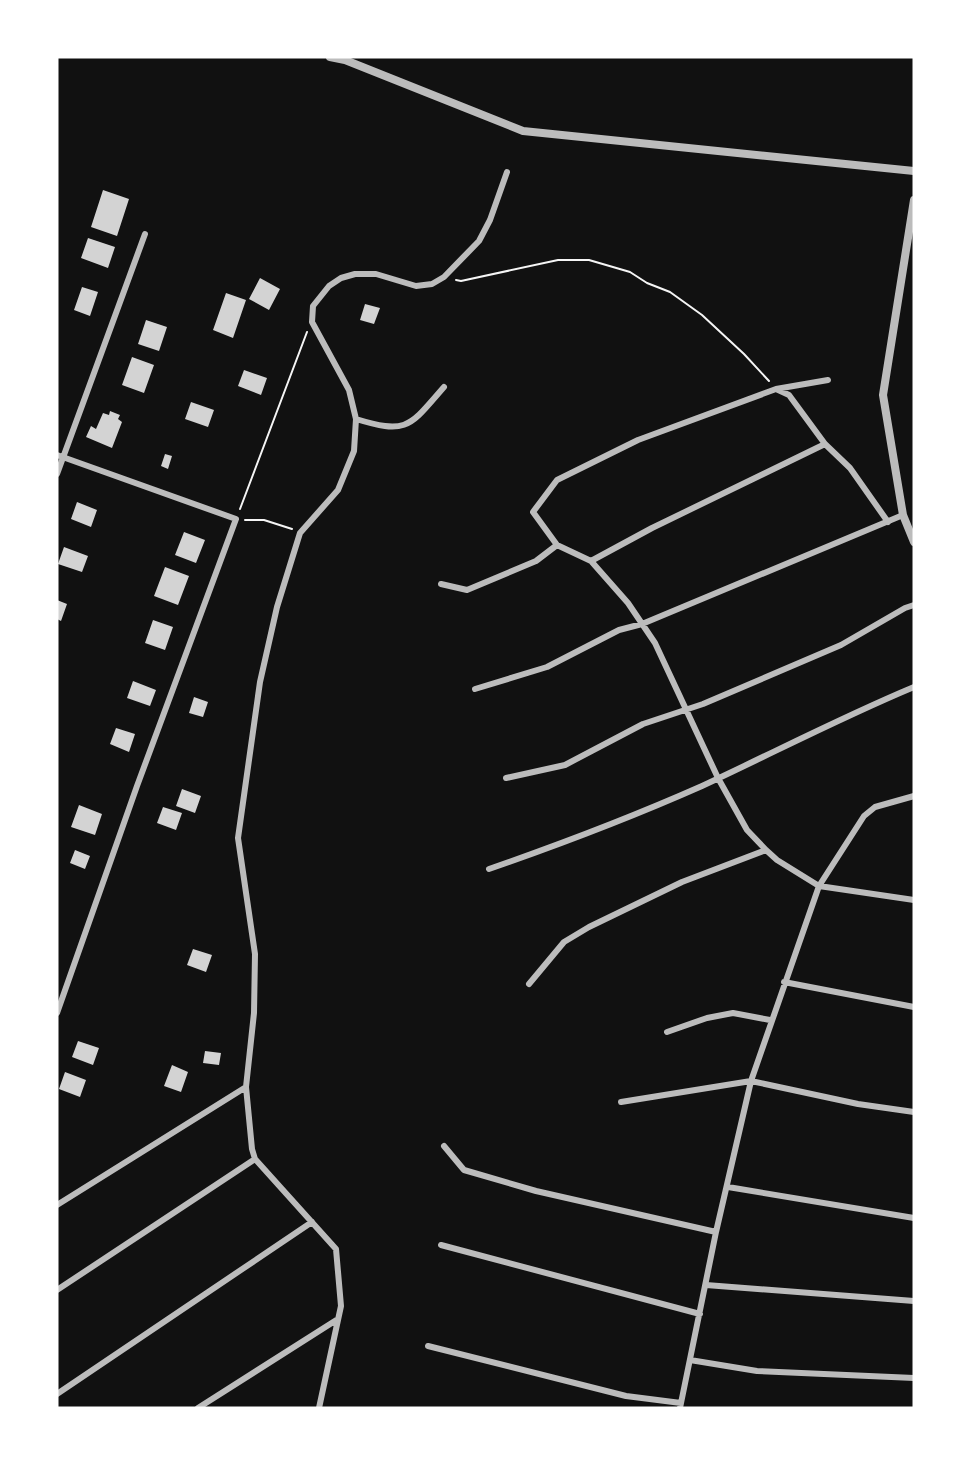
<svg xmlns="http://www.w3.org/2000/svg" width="971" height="1465" viewBox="0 0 971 1465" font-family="'Nunito Sans',sans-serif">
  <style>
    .building { fill: #d3d3d3 }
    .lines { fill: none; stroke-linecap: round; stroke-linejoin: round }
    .path { stroke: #f5f5f5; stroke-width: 2 }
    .minor { stroke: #bcbcbc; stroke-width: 6 }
    .tertiary { stroke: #bcbcbc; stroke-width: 8 }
  </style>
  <rect width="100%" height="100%" fill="#111"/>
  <path class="building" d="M 103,190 L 129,199 L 117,236 L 91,227 Z
    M 88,238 L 115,247 L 108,268 L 81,258 Z
    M 260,278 L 280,289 L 269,310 L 249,299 Z
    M 82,287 L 98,292 L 90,316 L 74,310 Z
    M 226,293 L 246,300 L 233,338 L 213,330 Z
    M 365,304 L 380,308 L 374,324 L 360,320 Z
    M 146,320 L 167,327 L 159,351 L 138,344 Z
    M 132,357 L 154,365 L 144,393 L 122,385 Z
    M 244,370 L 267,378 L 261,395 L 238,386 Z
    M 191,402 L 214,410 L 208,427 L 185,419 Z
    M 110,411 L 120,415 L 118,419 L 122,422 L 112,448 L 86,437 L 91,426 L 96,429 L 103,413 L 109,415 Z
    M 165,454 L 172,456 L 168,469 L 161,466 Z
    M 77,502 L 97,510 L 91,527 L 71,519 Z
    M 184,532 L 205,540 L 196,563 L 175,555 Z
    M 64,547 L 88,556 L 82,572 L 58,564 Z
    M 165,567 L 189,576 L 178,605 L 154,596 Z
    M 57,600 L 67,604 L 61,621 L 57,619 Z
    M 153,620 L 173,627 L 165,650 L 145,643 Z
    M 133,681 L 156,690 L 150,706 L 127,698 Z
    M 194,697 L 208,702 L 203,717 L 189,713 Z
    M 116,728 L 135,734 L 129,752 L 110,744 Z
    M 182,789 L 201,796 L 195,813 L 176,806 Z
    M 79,805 L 102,814 L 95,835 L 71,827 Z
    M 163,807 L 182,813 L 176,830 L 157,823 Z
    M 75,850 L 90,856 L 85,869 L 70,863 Z
    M 193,949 L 212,955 L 206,972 L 187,965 Z
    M 78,1041 L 99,1048 L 93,1065 L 72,1057 Z
    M 205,1051 L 221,1053 L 219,1065 L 203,1063 Z
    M 172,1065 L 188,1072 L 181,1092 L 164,1086 Z
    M 65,1072 L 86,1080 L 80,1097 L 59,1089 Z"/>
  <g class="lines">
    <path class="path" d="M 456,280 L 461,281 L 558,260 L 589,260 L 630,272 L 647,283 L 670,292 L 702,315 L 744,354 L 769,381
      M 240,509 L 307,332
      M 245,520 L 264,520 L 292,529"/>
    <path class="minor" d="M 776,389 L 828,380
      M 356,419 C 408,435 410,426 444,387
      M 825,444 L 789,395 L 776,389 L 638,440 L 557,480 L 533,512 L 557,545 L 591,561 L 628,603 L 655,643 L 718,778 L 747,830 L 766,850 L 777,860 L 819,886 L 914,900
      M 57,455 L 236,519 L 137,786 L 57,1013
      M 57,474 L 145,234
      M 591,561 L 652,528 L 825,444 L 850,468 L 888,522
      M 441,584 L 467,590 L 536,561 L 557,545
      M 475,689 L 547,667 L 619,630 L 642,624 L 903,515
      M 506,778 L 565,765 L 643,724 L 703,704 L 841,645 L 905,608 L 914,605
      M 489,869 C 561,844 632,817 702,786 C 773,753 842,717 914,687
      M 784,982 L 914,1007
      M 529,984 L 564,942 L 589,927 L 682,882 L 766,850
      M 667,1032 L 707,1018 L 733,1013 L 770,1020
      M 246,1087 L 252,1149 L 255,1159 L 336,1249 L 341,1306 L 319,1408
      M 621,1102 L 751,1081 L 858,1104 L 914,1112
      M 444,1146 L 464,1170 L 536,1191 L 716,1232
      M 728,1187 L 914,1218
      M 57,1205 L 246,1087 L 254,1013 L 255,954 L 238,838 L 260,682 L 277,607 L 300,533 L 338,490 L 354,451 L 356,419 L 349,390 L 312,322 L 313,306 L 329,286 L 341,278 L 355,274 L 376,274 L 416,286 L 432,284 L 444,277 L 479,241 L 490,220 L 507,172
      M 441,1245 L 700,1314
      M 706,1285 L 914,1301
      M 57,1290 L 255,1159
      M 428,1346 L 626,1396 L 681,1403
      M 690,1360 L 757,1371 L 914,1378
      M 57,1394 L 312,1222
      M 198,1408 L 338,1319
      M 680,1408 L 716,1232 L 751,1081 L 819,886 L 864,816 L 875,807 L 914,796"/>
    <path class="tertiary" d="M 330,57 L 345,60 L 523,131 L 914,171
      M 914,200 L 883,395 L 903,515 L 914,542"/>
  </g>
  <rect width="971" height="1465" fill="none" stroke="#ffffff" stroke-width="117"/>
</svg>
